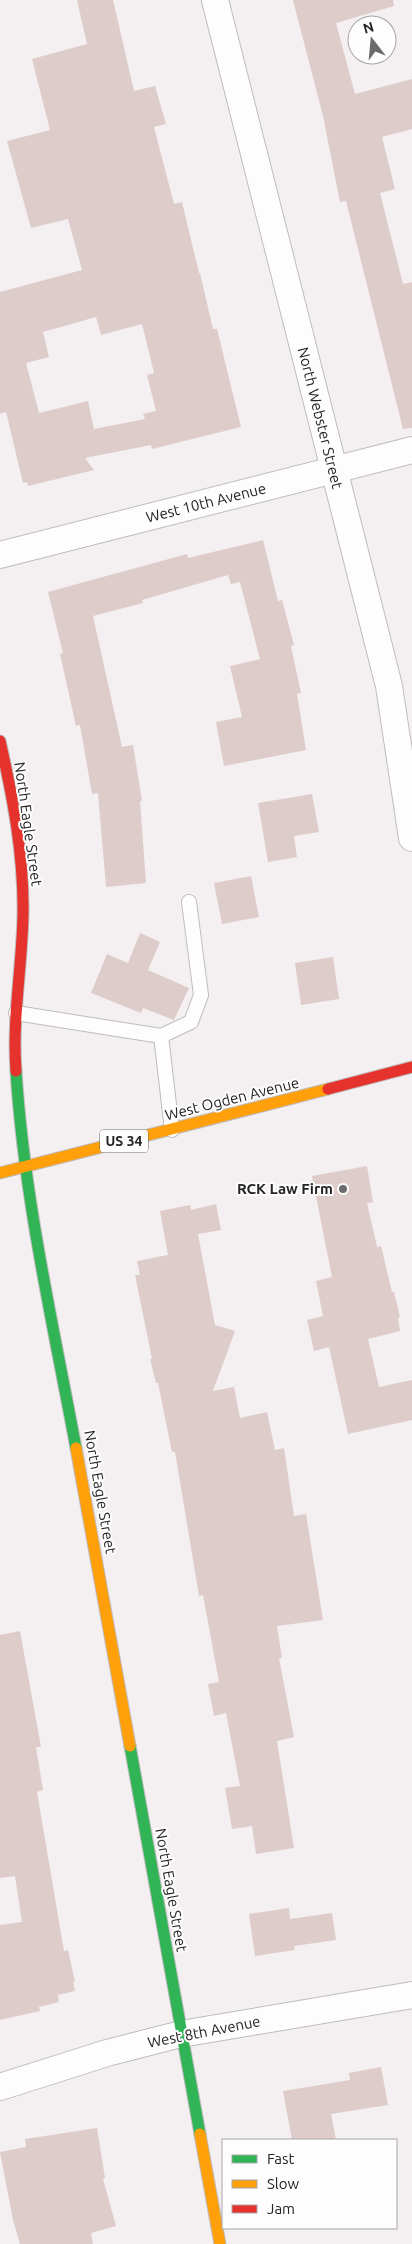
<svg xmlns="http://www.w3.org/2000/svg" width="412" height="2244" viewBox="0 0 412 2244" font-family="Ubuntu,sans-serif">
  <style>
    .building { fill: #deccca; fill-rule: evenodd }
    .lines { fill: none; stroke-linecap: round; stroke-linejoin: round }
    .lane-casing { stroke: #bfbcbd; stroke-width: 16 }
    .street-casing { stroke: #bfbcbd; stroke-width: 28 }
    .fast-casing { stroke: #bfbcbd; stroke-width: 13 }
    .slow-casing { stroke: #bfbcbd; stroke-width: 13 }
    .jam-casing { stroke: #bfbcbd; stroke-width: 13 }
    .lane { stroke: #fdfdfd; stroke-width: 14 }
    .street { stroke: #fdfdfd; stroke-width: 26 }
    .fast { stroke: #30b455; stroke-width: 11 }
    .slow { stroke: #ff9f0a; stroke-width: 11 }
    .jam { stroke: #e5322d; stroke-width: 11 }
    .poi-dot { fill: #6d6a6b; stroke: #fefdfd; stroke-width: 2 }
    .labels { text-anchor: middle; stroke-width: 4; stroke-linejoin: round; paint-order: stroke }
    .shield { fill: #fefdfd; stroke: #666464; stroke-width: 1 }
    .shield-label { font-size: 14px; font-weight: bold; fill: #252323 }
    .street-label { font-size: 15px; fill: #252323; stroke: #fefdfd }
    .poi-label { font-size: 15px; font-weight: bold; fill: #252323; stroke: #fefdfd; text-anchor: end }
  </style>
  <rect width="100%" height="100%" fill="#f4eff0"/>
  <path class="building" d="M 77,0 L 113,0 L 134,91 L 155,86 L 166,124 L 154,127 L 174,204 L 182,202 L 199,273 L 200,273 L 213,329 L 217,329 L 241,427 L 152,449 L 151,445 L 85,458 L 94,470 L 28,486 L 27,482 L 23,483 L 6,412 L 0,414 L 0,292 L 82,270 L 68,219 L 31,228 L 7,141 L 50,130 L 32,59 L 87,44 ZM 96,317 L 101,335 L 142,324 L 154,373 L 147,375 L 156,411 L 143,414 L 145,419 L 94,429 L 88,401 L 39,413 L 26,363 L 49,357 L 43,332 Z
    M 293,0 L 393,0 L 394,6 L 336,23 L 355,94 L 412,79 L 412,129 L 382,137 L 395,189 L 380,193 L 403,284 L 412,282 L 412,428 L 403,429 L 346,201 L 340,202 L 323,116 Z
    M 263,540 L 278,601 L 282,600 L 294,645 L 291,646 L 301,693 L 297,694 L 306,750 L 224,766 L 216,722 L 242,717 L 230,666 L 260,659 L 240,582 L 231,584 L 228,575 L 142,600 L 143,603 L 93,616 L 122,747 L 133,745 L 142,801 L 140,801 L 146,883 L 106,887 L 98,793 L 92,794 L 80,725 L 76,726 L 60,654 L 63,653 L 48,592 L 187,554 L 188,558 Z
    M 312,794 L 319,832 L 294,836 L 297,857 L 268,862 L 258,803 Z
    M 251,876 L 259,917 L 222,924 L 214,883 Z
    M 140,933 L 160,942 L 148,970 L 189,988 L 174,1020 L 143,1008 L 141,1013 L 91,993 L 107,954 L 128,963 Z
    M 333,957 L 339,999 L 301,1005 L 295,963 Z
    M 367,1166 L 373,1202 L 367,1203 L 377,1247 L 381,1246 L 392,1292 L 394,1292 L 400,1317 L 398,1318 L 400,1331 L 368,1339 L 379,1387 L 412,1380 L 412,1420 L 348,1434 L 329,1347 L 314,1351 L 307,1320 L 323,1316 L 316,1281 L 332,1277 L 312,1176 Z
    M 216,1204 L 221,1230 L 198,1234 L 215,1325 L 235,1331 L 213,1391 L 234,1387 L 240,1418 L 267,1412 L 275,1450 L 284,1448 L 294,1516 L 306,1514 L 323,1620 L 277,1626 L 282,1658 L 279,1658 L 294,1737 L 277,1741 L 294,1848 L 256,1854 L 252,1826 L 232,1829 L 225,1788 L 240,1786 L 226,1713 L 214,1716 L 208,1684 L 219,1682 L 203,1595 L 199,1596 L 175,1452 L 172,1452 L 158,1383 L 156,1383 L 150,1359 L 152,1359 L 135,1275 L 140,1275 L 137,1261 L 168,1255 L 160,1211 L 190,1205 L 191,1210 Z
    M 20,1631 L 41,1747 L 36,1747 L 43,1790 L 37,1792 L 64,1951 L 68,1950 L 75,1982 L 73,1982 L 75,1991 L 58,1995 L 59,2002 L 39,2007 L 40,2011 L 0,2020 L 0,1925 L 22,1922 L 15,1876 L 0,1878 L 0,1635 Z
    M 289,1908 L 290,1919 L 332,1913 L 336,1940 L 294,1946 L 295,1950 L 255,1956 L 249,1914 Z
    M 381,2067 L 388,2105 L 331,2114 L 336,2140 L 292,2140 L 283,2091 L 350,2080 L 349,2073 Z
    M 97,2128 L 105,2178 L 103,2179 L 116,2226 L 91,2233 L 93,2244 L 20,2244 L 13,2220 L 0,2152 L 26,2147 L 25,2139 Z"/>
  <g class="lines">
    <g class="lane-casing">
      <path id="lane" d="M 16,1013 L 161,1036 L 172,1130
        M 161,1036 L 191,1022 L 201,995 L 189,902"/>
    </g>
    <g class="street-casing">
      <path id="street" d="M 215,0 L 389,686 L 412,838
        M 0,555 L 412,450
        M 0,2087 L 107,2053 L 181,2034 L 412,1995"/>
    </g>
    <g class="fast-casing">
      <path id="fast" d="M 16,1071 C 24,1198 53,1324 76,1448
        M 130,1746 L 200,2134"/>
    </g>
    <g class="slow-casing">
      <path id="slow" d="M 0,1173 L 328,1089
        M 76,1448 L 130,1746
        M 200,2134 L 220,2244"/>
    </g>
    <g class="jam-casing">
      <path id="jam" d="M 0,741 C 13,798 24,856 23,915 C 22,967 12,1019 16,1071
        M 328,1089 L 412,1067"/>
    </g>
    <use href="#lane" class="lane"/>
    <use href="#street" class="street"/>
    <use href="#fast" class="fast"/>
    <use href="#slow" class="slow"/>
    <use href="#jam" class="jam"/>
  </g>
  <circle class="poi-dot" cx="343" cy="1189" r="5"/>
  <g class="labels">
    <rect class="shield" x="100" y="1129.5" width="48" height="23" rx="4"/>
    <g class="shield-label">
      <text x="124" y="1146">US 34</text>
    </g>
    <g class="street-label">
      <text transform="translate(320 418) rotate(76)" y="5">North Webster Street</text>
      <text transform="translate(206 503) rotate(-14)" y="5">West 10th Avenue</text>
      <text transform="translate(28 824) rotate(82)" y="5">North Eagle Street</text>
      <text transform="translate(232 1099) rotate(-14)" y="5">West Ogden Avenue</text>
      <text transform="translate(100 1492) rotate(80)" y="5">North Eagle Street</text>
      <text transform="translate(171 1890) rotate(80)" y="5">North Eagle Street</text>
      <text transform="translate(204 2032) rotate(-11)" y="5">West 8th Avenue</text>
    </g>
    <g class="poi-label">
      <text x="333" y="1194">RCK Law Firm</text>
    </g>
  </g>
  <rect x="222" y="2139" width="175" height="90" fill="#fefdfd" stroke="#a7a6a6"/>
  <rect x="232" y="2155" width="25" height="8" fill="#30b455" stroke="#a7a6a6"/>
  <text x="267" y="2164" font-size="15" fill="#252323">Fast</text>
  <rect x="232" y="2180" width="25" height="8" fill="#ff9f0a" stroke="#a7a6a6"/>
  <text x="267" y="2189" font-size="15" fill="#252323">Slow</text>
  <rect x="232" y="2205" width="25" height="8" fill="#e5322d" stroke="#a7a6a6"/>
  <text x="267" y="2214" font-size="15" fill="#252323">Jam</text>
  <g transform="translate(372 40) rotate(344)"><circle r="24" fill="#fefdfd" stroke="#a7a6a6"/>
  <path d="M0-4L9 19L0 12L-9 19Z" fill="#6d6a6b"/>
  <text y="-8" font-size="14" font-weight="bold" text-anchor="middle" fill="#252323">N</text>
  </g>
</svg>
